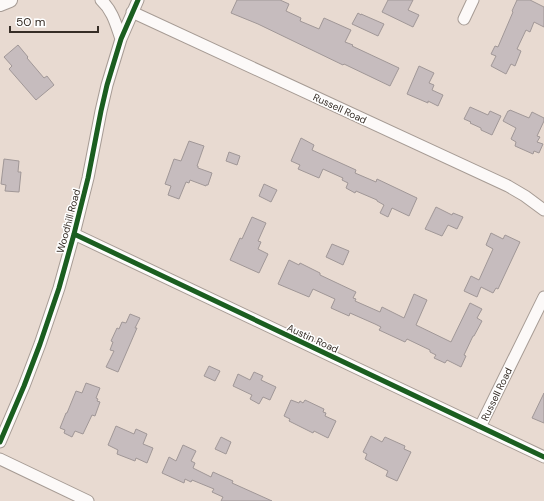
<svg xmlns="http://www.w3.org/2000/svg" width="544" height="501" viewBox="0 0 544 501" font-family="'DM Sans',sans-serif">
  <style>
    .building { fill: #c6bcbe; stroke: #a09797 }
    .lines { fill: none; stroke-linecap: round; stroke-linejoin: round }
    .minor-casing { stroke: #a69b94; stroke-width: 13 }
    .tertiary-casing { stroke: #a69b94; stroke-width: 16 }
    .minor { stroke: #fcf9f8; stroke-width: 11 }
    .tertiary { stroke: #fcf9f8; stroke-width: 14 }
    .cycleway-casing { stroke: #fff; stroke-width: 8 }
    .cycleway { stroke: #1b5e20; stroke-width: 5 }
    .labels { text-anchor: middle; stroke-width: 3; stroke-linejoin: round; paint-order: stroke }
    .street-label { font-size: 10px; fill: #362d26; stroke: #fff }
  </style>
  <rect width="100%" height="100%" fill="#e8dad1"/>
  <path class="building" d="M 237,0 L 280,0 L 289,4 L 286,11 L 301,18 L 300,21 L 319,29 L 324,18 L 351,30 L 345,42 L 353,45 L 352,46 L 399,68 L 390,86 L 344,64 L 343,65 L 258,24 L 231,13 Z
    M 388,0 L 413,0 L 408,10 L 419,15 L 413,27 L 382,12 Z
    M 517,0 L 530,0 L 544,7 L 544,27 L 534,22 L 530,32 L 526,30 L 517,49 L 521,51 L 515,66 L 511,64 L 506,74 L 491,66 L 496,56 L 491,54 L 495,46 L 498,47 L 513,12 L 512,11 Z
    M 358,13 L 361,15 L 361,14 L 384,24 L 378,36 L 352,24 Z
    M 18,45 L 28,57 L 27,58 L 44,78 L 47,76 L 54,85 L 36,100 L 9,69 L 12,66 L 4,57 Z
    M 419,66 L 434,73 L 429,83 L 434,85 L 432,90 L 443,95 L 438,106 L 428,101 L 428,103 L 407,94 Z
    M 470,107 L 488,115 L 490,111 L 501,116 L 492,135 L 481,130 L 481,128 L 470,123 L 471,122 L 464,119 Z
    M 510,110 L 529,118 L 532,112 L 544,118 L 544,121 L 537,136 L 540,137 L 537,142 L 543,144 L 539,153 L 534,151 L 533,154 L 515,146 L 516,142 L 511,139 L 516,128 L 503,121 L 508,111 L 509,111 Z
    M 301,138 L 314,145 L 312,150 L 356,170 L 355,173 L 376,182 L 377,179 L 417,198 L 409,216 L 392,208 L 388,217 L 380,213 L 384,205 L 377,201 L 377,200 L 356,191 L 355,193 L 346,188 L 348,183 L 342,180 L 343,178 L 323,169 L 319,178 L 298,169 L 300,165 L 291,161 Z
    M 189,141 L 204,146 L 197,166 L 198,166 L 198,168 L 212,173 L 208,185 L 206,185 L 206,186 L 190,180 L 189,183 L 186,182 L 179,199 L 168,195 L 171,186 L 165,184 L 174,159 L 181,161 Z
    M 229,152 L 240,156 L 237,165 L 226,161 Z
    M 4,159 L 19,161 L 18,172 L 21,172 L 19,192 L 5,191 L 6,185 L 1,184 Z
    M 264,184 L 277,190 L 271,202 L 259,196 Z
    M 436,207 L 452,215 L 453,213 L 463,217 L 457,229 L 448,225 L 442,236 L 425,229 Z
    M 252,217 L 266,223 L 258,241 L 261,242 L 258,249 L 268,254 L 259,273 L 230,260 L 240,238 L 242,239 Z
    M 491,233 L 503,239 L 505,235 L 520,242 L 498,289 L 496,288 L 493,293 L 481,287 L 477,297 L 464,291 L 471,276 L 479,280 L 493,249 L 486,245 Z
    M 332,244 L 349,251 L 343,265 L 326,257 Z
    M 289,260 L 299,265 L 300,263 L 320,273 L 320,275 L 356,292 L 353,298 L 356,299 L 355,301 L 380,312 L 382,307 L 404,318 L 414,294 L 427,300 L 416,325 L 451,342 L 470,303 L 482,309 L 477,318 L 482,321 L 474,336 L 473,336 L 464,355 L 466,356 L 461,367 L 447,360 L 445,363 L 434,358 L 436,355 L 430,352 L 430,350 L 407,339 L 405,342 L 379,330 L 381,327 L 375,324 L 350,313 L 349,316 L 331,308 L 335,299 L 313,289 L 309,297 L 278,284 Z
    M 130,314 L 140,318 L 135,328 L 137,328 L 118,372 L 106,367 L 114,351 L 110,350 L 113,342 L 111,341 L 117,328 L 119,329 L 122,322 L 126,323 Z
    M 209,366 L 220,371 L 215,381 L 204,376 Z
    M 254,372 L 263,376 L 261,380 L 276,387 L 270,400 L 263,397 L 259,404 L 250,399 L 252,395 L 233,386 L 238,374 L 250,380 Z
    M 86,383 L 100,388 L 96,398 L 98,399 L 97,401 L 100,402 L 95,416 L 92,415 L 83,434 L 75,431 L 72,437 L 64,433 L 65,430 L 60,428 L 66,413 L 67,413 L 76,391 L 82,393 Z
    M 544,393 L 544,423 L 532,418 Z
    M 291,400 L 299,403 L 300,401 L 303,403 L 305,400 L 324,409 L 323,412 L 326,413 L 325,416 L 336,421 L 328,438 L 314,431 L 313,433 L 289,421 L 290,419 L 284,416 Z
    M 116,426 L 134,434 L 136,429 L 147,434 L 143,444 L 153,448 L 147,463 L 136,458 L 135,461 L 117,454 L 118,450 L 108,445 Z
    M 371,436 L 382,442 L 385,437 L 405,446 L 404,449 L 411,452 L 397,481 L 386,476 L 388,471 L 365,459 L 367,454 L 363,452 Z
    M 221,437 L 231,442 L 226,454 L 215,449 Z
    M 183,445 L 196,451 L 191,461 L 195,463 L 193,468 L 211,477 L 213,472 L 233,481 L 232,483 L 272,501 L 221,501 L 223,497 L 212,492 L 214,489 L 192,480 L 191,482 L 185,479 L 184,483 L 162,473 L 169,457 L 176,461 Z"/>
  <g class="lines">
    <g class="minor-casing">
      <path id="minor" d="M 101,0 C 113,11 116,25 121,39
        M 132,12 L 508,186 L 525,196 L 544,210
        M 464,19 L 473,0
        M 74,234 L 544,457
        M 480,427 L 544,297
        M 0,442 L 24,386 L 40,344 L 59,288 L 74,234 L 88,178 L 101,111 L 107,85 L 121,39 L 138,0
        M 0,459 L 88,501"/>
    </g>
    <g class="tertiary-casing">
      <path id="tertiary" d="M 0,4 L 10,0"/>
    </g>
    <use href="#minor" class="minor"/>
    <use href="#tertiary" class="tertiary"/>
    <g class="cycleway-casing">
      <path id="cycleway" d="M 74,234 L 544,457
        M 0,442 L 24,386 L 40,344 L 59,288 L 74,234 L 88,178 L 101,111 L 107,85 L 121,39 L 138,0"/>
    </g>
    <use href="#cycleway" class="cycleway"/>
  </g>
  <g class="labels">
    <g class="street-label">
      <text transform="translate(340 108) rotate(25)" y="4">Russell Road</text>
      <text transform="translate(68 221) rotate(-75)" y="4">Woodhill Road</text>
      <text transform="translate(313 338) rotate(25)" y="4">Austin Road</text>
      <text transform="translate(496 394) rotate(-64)" y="4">Russell Road</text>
    </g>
  </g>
  <path d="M10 26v6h88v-6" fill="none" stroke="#362d26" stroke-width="2"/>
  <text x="16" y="26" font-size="12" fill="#362d26" stroke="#ffffff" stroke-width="3" paint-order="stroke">50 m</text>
</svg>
